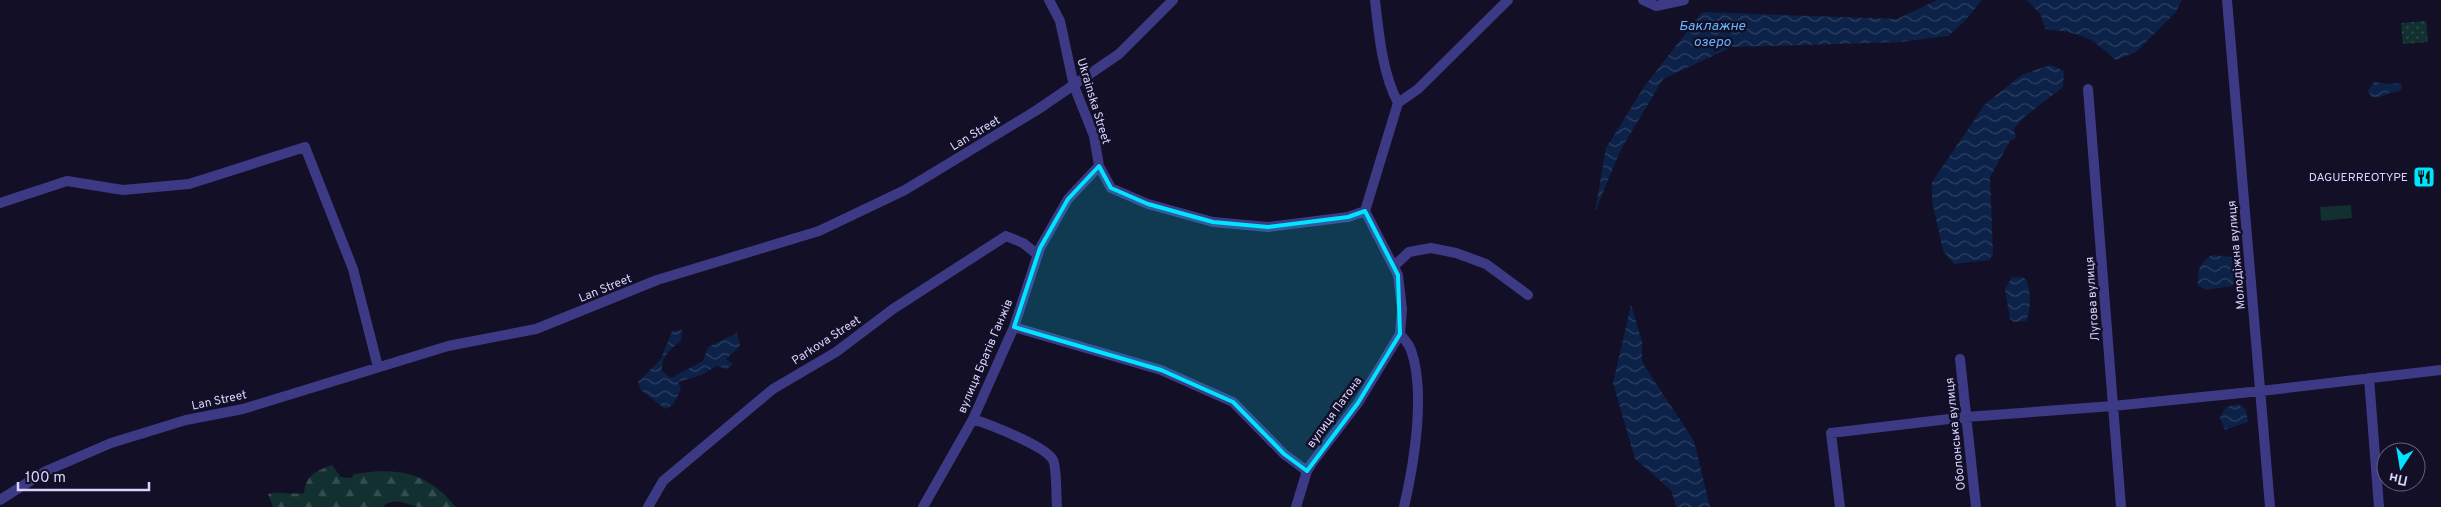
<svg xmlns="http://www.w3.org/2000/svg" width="2441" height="507" viewBox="0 0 2441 507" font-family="Overpass,sans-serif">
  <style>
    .grass { fill: url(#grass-dots) }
    .forest { fill: url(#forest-firs) }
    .pitch { fill: #12302f }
    .water { fill: url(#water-waves) }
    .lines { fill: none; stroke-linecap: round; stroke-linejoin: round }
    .minor { stroke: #3d3a85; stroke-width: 10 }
    .marked { fill: #00e5ff; fill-opacity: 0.2; stroke: #00e5ff; stroke-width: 4; stroke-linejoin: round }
    .labels { text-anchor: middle; stroke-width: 5; stroke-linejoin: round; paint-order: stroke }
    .street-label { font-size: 12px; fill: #d9d4ff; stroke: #130f26 }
    .poi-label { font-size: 12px; fill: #d9d4ff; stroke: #130f26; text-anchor: end }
    .water-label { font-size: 14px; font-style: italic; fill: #62b6ff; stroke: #130f26 }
  </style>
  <defs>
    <pattern id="grass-dots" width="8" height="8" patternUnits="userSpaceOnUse" patternTransform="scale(1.25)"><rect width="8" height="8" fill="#12302f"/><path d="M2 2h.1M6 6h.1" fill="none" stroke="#344d4e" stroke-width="1.8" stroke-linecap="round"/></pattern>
    <pattern id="forest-firs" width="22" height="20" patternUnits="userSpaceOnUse" patternTransform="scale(1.25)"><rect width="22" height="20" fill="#12302f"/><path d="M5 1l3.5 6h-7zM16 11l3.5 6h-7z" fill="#344d4e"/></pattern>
    <pattern id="water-waves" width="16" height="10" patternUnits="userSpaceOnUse" patternTransform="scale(1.25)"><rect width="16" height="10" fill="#0c2248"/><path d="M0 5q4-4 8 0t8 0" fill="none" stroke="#2f4163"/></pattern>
  </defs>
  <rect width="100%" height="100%" fill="#130f26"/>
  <path class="grass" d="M 2426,21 L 2428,42 L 2403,44 L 2401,23 Z"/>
  <path class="forest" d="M 332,465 L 341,477 L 351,478 L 354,474 C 397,467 427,471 456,507 C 444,507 432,507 420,507 C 409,506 392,495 383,507 L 273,507 L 268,494 C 281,491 291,495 304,493 C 306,475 316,471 332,465 Z"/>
  <path class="pitch" d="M 2351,205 L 2352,218 L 2321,221 L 2320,207 Z"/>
  <path class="water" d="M 1937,0 L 1982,0 L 1964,22 L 1948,36 L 1901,42 L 1732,47 L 1663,79 L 1620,151 L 1595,212 L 1606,148 L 1644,87 L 1702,12 L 1897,19 Z
    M 2027,0 L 2182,0 L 2175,13 L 2136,52 L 2116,60 C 2088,35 2081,33 2045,29 L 2041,15 Z
    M 2051,65 L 2064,71 L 2063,87 L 2023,118 L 2014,129 L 2016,138 L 2010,141 L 1990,177 L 1993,254 L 1989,260 L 1954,264 L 1943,251 L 1932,201 L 1932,182 L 1985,104 L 2023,74 Z
    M 2374,82 L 2389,84 L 2401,83 L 2402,88 L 2398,92 C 2387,91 2383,99 2372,97 L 2368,91 Z
    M 2212,255 L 2232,257 L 2236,269 L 2233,286 L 2206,290 L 2198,285 C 2198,270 2199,263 2212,255 Z
    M 2012,277 C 2016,277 2020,276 2024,278 C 2032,284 2031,313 2026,321 L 2014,322 L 2010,319 L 2005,289 Z
    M 1631,305 L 1642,341 L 1642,362 L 1694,441 L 1710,507 L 1676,507 L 1671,490 L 1635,459 L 1613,383 Z
    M 682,330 L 681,341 C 671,348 660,358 662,371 L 671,378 L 703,361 L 708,347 L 737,333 L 740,346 L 726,359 L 733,364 L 727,369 L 716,366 L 702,375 L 678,382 L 681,389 L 673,405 L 665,409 L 641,390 L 638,382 L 661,359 L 672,331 Z
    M 2238,404 L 2246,409 L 2248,422 L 2225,430 L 2220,417 L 2226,407 Z"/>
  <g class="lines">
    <path class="minor" d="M 1049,0 L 1060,21 L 1074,86 L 1094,136 L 1099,166 L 1111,188 L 1148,204 L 1213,222 L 1268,227 L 1348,217 L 1365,211
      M 1375,0 C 1379,35 1382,72 1398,103
      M 1643,0 L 1656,6 L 1684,0
      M 2227,0 L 2270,507
      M 2088,89 L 2121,507
      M 0,203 L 67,181 L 123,190 L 189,184 L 305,147 L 353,269 L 378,367
      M 1394,266 L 1409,252 L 1431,248 L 1456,253 L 1486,264 L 1528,295
      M 1014,327 L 1161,370 L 1233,402 L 1284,454 L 1307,471
      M 1400,334 C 1404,339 1409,344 1411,350 C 1426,392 1414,464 1404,507
      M 1960,359 L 1976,507
      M 2369,378 L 2379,507
      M 973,419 C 988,424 1046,446 1053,460 C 1057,468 1056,496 1057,507
      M 0,500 L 46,471 L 111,443 L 186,420 L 243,409 L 448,346 L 536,329 L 657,280 L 819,231 L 905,190 L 1037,110 L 1119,54 L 1173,0
      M 648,507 L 663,481 L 773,389 L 836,352 L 893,309 L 1006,236 L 1023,243 L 1038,255
      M 923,507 L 973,419 L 1014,327 L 1040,248 L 1068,199 L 1099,166
      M 1296,507 L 1307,471 L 1312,463 L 1358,403 L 1400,334 L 1402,309 L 1398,275 L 1365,211 L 1398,103 L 1418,89 L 1508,0
      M 1840,507 L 1831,433 L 1966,417 L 2113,406 L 2261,391 L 2441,370"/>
  </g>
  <path class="marked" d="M 1099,166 L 1111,188 L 1148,204 L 1213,222 L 1268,227 L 1348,217 L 1365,211 L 1398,275 L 1400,334 L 1358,403 L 1307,471 L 1284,454 L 1233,402 L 1161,370 L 1014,327 L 1040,248 L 1068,199 Z"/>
  <defs>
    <g id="restaurant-square" transform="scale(1.125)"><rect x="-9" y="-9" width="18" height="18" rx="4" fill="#00e5ff" stroke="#130f26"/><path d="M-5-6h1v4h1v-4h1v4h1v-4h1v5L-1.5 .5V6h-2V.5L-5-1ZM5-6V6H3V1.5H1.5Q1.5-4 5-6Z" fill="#111"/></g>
  </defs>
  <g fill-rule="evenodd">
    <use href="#restaurant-square" x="2424" y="177"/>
  </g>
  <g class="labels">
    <g class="street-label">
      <text transform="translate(1094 101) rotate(73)" y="4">Ukrainska Street</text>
      <text transform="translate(975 133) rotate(-31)" y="4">Lan Street</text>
      <text transform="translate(2236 255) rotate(-95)" y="4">Молодіжна вулиця</text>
      <text transform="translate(605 288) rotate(-22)" y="4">Lan Street</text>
      <text transform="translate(2092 299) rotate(-94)" y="4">Лугова вулиця</text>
      <text transform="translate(826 340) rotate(-33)" y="4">Parkova Street</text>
      <text transform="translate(985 356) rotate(-67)" y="4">вулиця Братів Ганжів</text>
      <text transform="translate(219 400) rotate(-12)" y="4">Lan Street</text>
      <text transform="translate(1334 412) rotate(-54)" y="4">вулиця Патона</text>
      <text transform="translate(1955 434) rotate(-96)" y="4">Оболонська вулиця</text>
    </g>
    <g class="poi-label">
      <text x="2408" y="181">DAGUERREOTYPE</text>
    </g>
    <g class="water-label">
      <text x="1712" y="30">Баклажне<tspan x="1712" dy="16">озеро</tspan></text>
    </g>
  </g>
  <g transform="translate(2401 467) rotate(192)"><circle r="24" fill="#130f26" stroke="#625e7d"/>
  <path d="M0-4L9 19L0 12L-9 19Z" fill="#00e5ff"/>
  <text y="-8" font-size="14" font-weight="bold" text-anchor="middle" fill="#d9d4ff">Пн</text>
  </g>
  <path d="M18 482v8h131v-8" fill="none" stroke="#d9d4ff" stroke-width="2.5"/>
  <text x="25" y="482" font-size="15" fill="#d9d4ff" stroke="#130f26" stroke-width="4" paint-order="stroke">100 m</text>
</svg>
